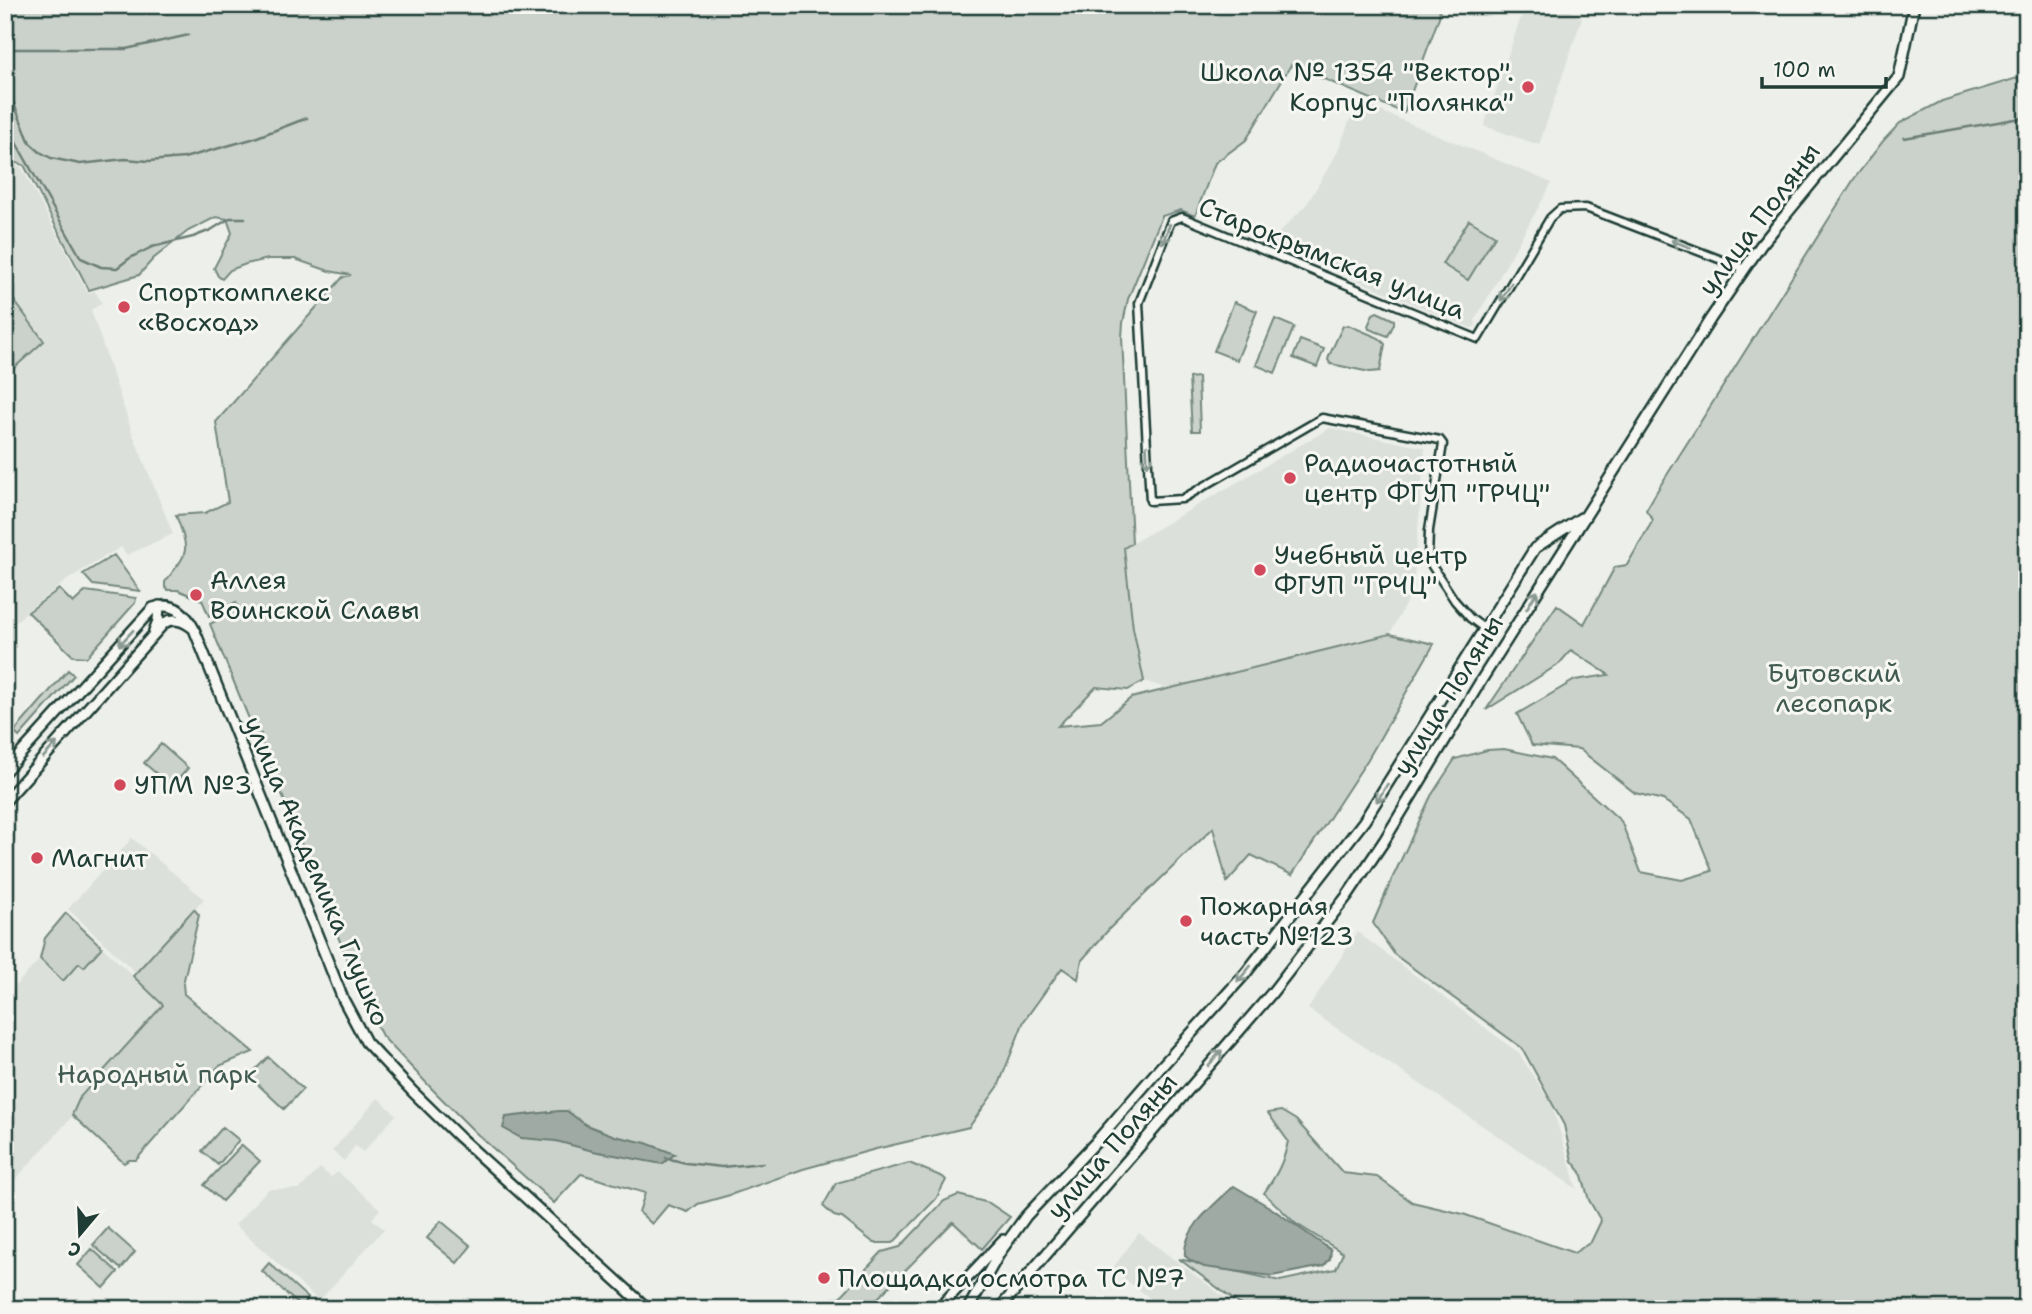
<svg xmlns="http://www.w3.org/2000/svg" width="2032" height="1314" viewBox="0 0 2032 1314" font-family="'Shantell Sans',sans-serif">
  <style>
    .built { fill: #dce0db }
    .green { fill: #cbd2cc; stroke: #758880; stroke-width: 2 }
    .water { fill: #9faaa4; stroke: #6c7e77; stroke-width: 2 }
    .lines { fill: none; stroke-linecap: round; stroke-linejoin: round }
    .stream { stroke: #6c7e77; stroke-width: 2.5 }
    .street-casing { stroke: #1f3d34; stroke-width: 11 }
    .secondary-casing { stroke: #1f3d34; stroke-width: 14 }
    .street { stroke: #f6f6f2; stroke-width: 6 }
    .secondary { stroke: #f6f6f2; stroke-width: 9 }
    .oneway { stroke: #8a9a93 }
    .poi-dot { fill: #d1495b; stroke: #f6f6f2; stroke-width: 2.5 }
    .labels { text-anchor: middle; stroke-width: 6; stroke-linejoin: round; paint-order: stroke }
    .poi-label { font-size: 26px; fill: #1f3d34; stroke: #f6f6f2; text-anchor: start }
    .street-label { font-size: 26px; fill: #1f3d34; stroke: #f6f6f2 }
    .park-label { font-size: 26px; fill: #415b52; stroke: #f6f6f2 }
  </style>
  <rect width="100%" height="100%" fill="#edefea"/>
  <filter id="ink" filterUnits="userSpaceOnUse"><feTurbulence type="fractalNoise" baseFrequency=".0143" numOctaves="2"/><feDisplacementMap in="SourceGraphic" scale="14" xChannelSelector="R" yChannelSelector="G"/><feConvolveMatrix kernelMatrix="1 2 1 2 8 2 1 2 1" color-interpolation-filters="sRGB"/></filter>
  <g filter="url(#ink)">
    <path class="built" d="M 1525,5 L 1558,5 L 1571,10 L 1571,12 L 1582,18 L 1539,145 L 1484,126 Z
      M 1357,101 L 1552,183 L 1475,320 L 1476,326 L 1471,328 L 1269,243 L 1307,204 L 1337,153 Z
      M 5,164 L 21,166 L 88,293 L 95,291 L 102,303 L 91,310 L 132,432 L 173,534 L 127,555 L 121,547 L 70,578 L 27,611 L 5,633 L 5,376 L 44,341 L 5,288 Z
      M 1330,428 L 1425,448 L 1413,589 L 1390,634 L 1168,689 L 1144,681 L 1133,628 L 1124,548 Z
      M 132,838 L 204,899 L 136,973 L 68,909 Z
      M 66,913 L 163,1004 L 80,1097 L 71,1118 L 5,1191 L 5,997 L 40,959 L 45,938 Z
      M 1357,932 L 1519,1053 L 1552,1105 L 1577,1189 L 1308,1009 Z
      M 378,1098 L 396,1115 L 363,1152 L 355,1146 L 344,1161 L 332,1151 Z
      M 320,1168 L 331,1177 L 338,1172 L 380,1209 L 372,1219 L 384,1229 L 319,1301 L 235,1225 L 268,1189 L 300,1189 Z
      M 1139,1233 L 1240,1309 L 1164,1309 L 1112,1269 Z"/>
    <path class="green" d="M 5,5 L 1440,5 L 1439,17 L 1404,113 L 1291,65 L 1246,140 L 1215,163 L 1195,216 L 1181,210 L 1162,216 L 1128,299 L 1123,323 L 1122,337 L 1132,543 L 1124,548 L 1133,628 L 1144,681 L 1128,690 L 1096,687 L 1058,726 L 1101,722 L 1131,698 L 1390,634 L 1434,644 L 1368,759 L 1292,875 L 1251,855 L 1227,882 L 1213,828 L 1111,927 L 1082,960 L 1078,979 L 1062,968 L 1024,1021 L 998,1087 L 969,1127 L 876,1149 L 803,1169 L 730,1195 L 698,1204 L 688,1212 L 668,1205 L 652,1224 L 639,1212 L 645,1193 L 581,1174 L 554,1203 L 475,1132 L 434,1091 L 382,1036 L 360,992 L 262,744 L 261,734 L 256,736 L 210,624 L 238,609 L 236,602 L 209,616 L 202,600 L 178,590 L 168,590 L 165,587 L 165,582 C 189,551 190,553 176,515 L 205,513 L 228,502 L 216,422 L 343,277 L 351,275 L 329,271 L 295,259 L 268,259 L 246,264 L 230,270 L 222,279 L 218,276 L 214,268 L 232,233 L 227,219 L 216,217 L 188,231 L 153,259 L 139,275 L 89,290 L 24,165 L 5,160 Z
      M 2027,75 L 2027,1309 L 1246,1309 L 1179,1259 L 1280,1281 L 1336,1269 L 1343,1253 L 1295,1223 L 1264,1193 C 1276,1176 1284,1162 1288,1141 L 1268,1113 L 1281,1111 L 1296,1120 L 1343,1173 L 1377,1177 L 1412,1202 L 1463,1214 L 1574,1253 L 1591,1242 L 1601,1221 L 1589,1200 L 1581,1172 L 1572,1161 L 1564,1125 L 1522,1048 L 1395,955 L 1373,923 L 1392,879 L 1431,796 L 1455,759 L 1487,750 L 1504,749 L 1552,759 L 1621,821 L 1641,872 L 1682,880 L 1712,871 L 1691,819 L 1663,800 L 1635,793 L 1579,749 L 1532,745 L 1517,714 L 1575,680 L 1609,675 L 1571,650 L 1559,664 L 1486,710 L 1557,605 L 1584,624 L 1615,567 L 1627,565 L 1653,520 L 1646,510 L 1660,486 L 1854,179 L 1884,140 L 1900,123 L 1942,101 Z
      M 1469,220 L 1495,236 L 1468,280 L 1442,264 Z
      M 5,288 L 44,341 L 5,376 L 5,341 L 14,334 L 5,324 Z
      M 1234,302 L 1257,311 L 1237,360 L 1214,351 Z
      M 1377,312 L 1394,320 L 1394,324 L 1388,336 L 1369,329 L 1368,326 L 1373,314 Z
      M 1275,319 L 1294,327 L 1275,373 L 1256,365 Z
      M 1348,325 L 1379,338 L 1385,344 L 1380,371 L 1370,372 L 1331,364 L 1328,360 L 1329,356 L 1341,330 L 1343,326 Z
      M 1300,340 L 1324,349 L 1317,367 L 1293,358 Z
      M 1198,377 L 1200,431 L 1192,431 L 1189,378 Z
      M 114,555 L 140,591 L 93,585 L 83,574 Z
      M 59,589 L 73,603 L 86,591 L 136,598 L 135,603 L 87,657 L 73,656 L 28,612 Z
      M 68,670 L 74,675 L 19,737 L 14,732 Z
      M 161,744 L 188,768 L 172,787 L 144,763 Z
      M 194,909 L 199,915 L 183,984 L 184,994 L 253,1052 L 219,1066 L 136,1160 L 129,1160 L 124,1163 L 72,1115 L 80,1097 L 163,1005 L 133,976 Z
      M 66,913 L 102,947 L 84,967 L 79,963 L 63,981 L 40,959 L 45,938 Z
      M 268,1057 L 303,1089 L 284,1109 L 249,1076 Z
      M 223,1127 L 239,1140 L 218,1165 L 202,1151 Z
      M 242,1145 L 260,1161 L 222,1201 L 204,1185 Z
      M 909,1163 L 943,1177 L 946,1180 L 936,1199 L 893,1243 L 874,1243 L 842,1218 L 834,1216 L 823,1206 L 836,1183 Z
      M 958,1195 L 989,1203 L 1010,1217 L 982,1249 L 953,1222 L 867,1309 L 834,1309 L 828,1303 L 834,1298 L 836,1300 L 844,1293 L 882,1252 L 900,1247 L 944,1201 Z
      M 441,1221 L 471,1246 L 457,1263 L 427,1238 Z
      M 108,1228 L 135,1252 L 121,1269 L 93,1245 Z
      M 92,1249 L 118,1272 L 104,1288 L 78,1265 Z
      M 269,1263 L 308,1298 L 301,1307 L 262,1271 Z"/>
    <path class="water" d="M 559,1111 L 567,1111 L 586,1125 L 615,1136 L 646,1143 L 675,1154 L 662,1164 L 593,1151 L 556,1141 L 521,1138 L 503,1128 L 506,1117 Z
      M 1234,1186 L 1271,1208 L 1331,1250 L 1330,1259 L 1324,1266 L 1272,1276 L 1204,1267 L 1191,1261 L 1185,1256 C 1182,1229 1216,1203 1234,1186 Z"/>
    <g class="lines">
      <path class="stream" d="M 5,49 L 126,49 L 189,35
        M 5,82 L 30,143 L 40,152 L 51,158 L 80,164 L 125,159 L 149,161 L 184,158 L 252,139 L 307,118
        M 5,123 L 81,258 L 101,267 L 117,268 L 130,258 L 152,247 L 193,237 L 211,230 L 230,218 L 245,218
        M 1904,138 L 2027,117
        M 666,1158 L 686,1163 L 722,1167 L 763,1163"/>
      <g class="street-casing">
        <path id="street" d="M 1485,629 L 1470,618 L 1455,601 L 1428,560 L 1429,530 L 1443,444 L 1440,440 L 1322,418 L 1182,499 L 1150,501 L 1139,303 L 1171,221 L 1182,217 L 1478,339 L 1550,218 L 1560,209 L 1586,208 L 1745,269"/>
      </g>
      <g class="secondary-casing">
        <path id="secondary" d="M 154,631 L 158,621 L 159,606
          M 5,771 L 153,608 C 173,601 185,612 194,629 L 343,999 L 366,1042 L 413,1092 L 459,1137 L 648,1309
          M 5,801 L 164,623 C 175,617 184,621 193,628
          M 938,1309 L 1003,1240
          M 968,1309 L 1000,1252 L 1026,1216 L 1095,1143 L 1160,1068 L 1245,974 L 1364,821 L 1535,548 L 1581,518
          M 999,1309 L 1271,994 L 1347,896 L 1384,841 L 1482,679 L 1711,318 L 1761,245 L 1899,77 L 1914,5"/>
      </g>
      <use href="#street" class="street"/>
      <use href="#secondary" class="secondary"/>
    </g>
    <defs><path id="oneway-shaft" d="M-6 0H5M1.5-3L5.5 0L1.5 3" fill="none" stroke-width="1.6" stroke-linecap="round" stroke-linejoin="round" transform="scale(1.75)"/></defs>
    <g class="oneway">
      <use href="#oneway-shaft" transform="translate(1166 234) rotate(112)"/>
      <use href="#oneway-shaft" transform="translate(1681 244) rotate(-159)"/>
      <use href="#oneway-shaft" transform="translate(1506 292) rotate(121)"/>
      <use href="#oneway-shaft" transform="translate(1147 456) rotate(87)"/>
      <use href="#oneway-shaft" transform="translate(1532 600) rotate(-58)"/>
      <use href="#oneway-shaft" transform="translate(126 638) rotate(133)"/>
      <use href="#oneway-shaft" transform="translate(50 750) rotate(-48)"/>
      <use href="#oneway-shaft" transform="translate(1382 793) rotate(122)"/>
      <use href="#oneway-shaft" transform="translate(1244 974) rotate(130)"/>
      <use href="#oneway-shaft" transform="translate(1215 1058) rotate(-49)"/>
    </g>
  </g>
  <g class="poi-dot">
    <circle cx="1528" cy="87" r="7"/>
    <circle cx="124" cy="307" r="7"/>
    <circle cx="1290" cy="478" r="7"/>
    <circle cx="1260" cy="570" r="7"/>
    <circle cx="196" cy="595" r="7"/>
    <circle cx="120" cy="785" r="7"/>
    <circle cx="37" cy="858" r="7"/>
    <circle cx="1186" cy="921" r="7"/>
    <circle cx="824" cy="1278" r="7"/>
  </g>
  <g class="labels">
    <g class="poi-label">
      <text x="1514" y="81" text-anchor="end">Школа № 1354 "Вектор".<tspan x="1514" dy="30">Корпус "Полянка"</tspan></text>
      <text x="138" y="301">Спорткомплекс<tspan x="138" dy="30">«Восход»</tspan></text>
      <text x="1304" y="472">Радиочастотный<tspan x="1304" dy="30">центр ФГУП "ГРЧЦ"</tspan></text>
      <text x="1274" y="564">Учебный центр<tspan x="1274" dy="30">ФГУП "ГРЧЦ"</tspan></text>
      <text x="210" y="589">Аллея<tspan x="210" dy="30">Воинской Славы</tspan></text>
      <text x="134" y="794">УПМ №3</text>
      <text x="51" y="867">Магнит</text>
      <text x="1200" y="915">Пожарная<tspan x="1200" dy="30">часть №123</tspan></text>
      <text x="838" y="1287">Площадка осмотра ТС №7</text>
    </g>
    <g class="street-label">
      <text transform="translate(1759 219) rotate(-53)" y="9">улица Поляны</text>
      <text transform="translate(1332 258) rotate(22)" y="9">Старокрымская улица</text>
      <text transform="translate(1448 695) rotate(-58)" y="9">улица Поляны</text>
      <text transform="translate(317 871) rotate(67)" y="9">улица Академика Глушко</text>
      <text transform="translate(1112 1146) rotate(-49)" y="9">улица Поляны</text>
    </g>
    <g class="park-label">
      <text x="1834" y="682">Бутовский<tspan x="1834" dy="30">лесопарк</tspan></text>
      <text x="157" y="1083">Народный парк</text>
    </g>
  </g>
  <rect width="2032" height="1314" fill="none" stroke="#f6f6f2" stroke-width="28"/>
  <rect x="14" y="14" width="2004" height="1286" fill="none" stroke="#1f3d34" stroke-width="2.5" filter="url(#ink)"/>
  <g transform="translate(80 1234) rotate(199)" stroke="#f6f6f2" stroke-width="5" paint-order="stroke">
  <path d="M0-5L12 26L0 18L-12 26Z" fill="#1f3d34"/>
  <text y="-10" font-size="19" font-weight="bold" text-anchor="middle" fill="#1f3d34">С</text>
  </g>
  <path d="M1762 77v10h124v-10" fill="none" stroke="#1f3d34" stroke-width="3.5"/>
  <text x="1773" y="77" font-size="21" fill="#1f3d34" stroke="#f6f6f2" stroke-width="5" paint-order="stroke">100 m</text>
</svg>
